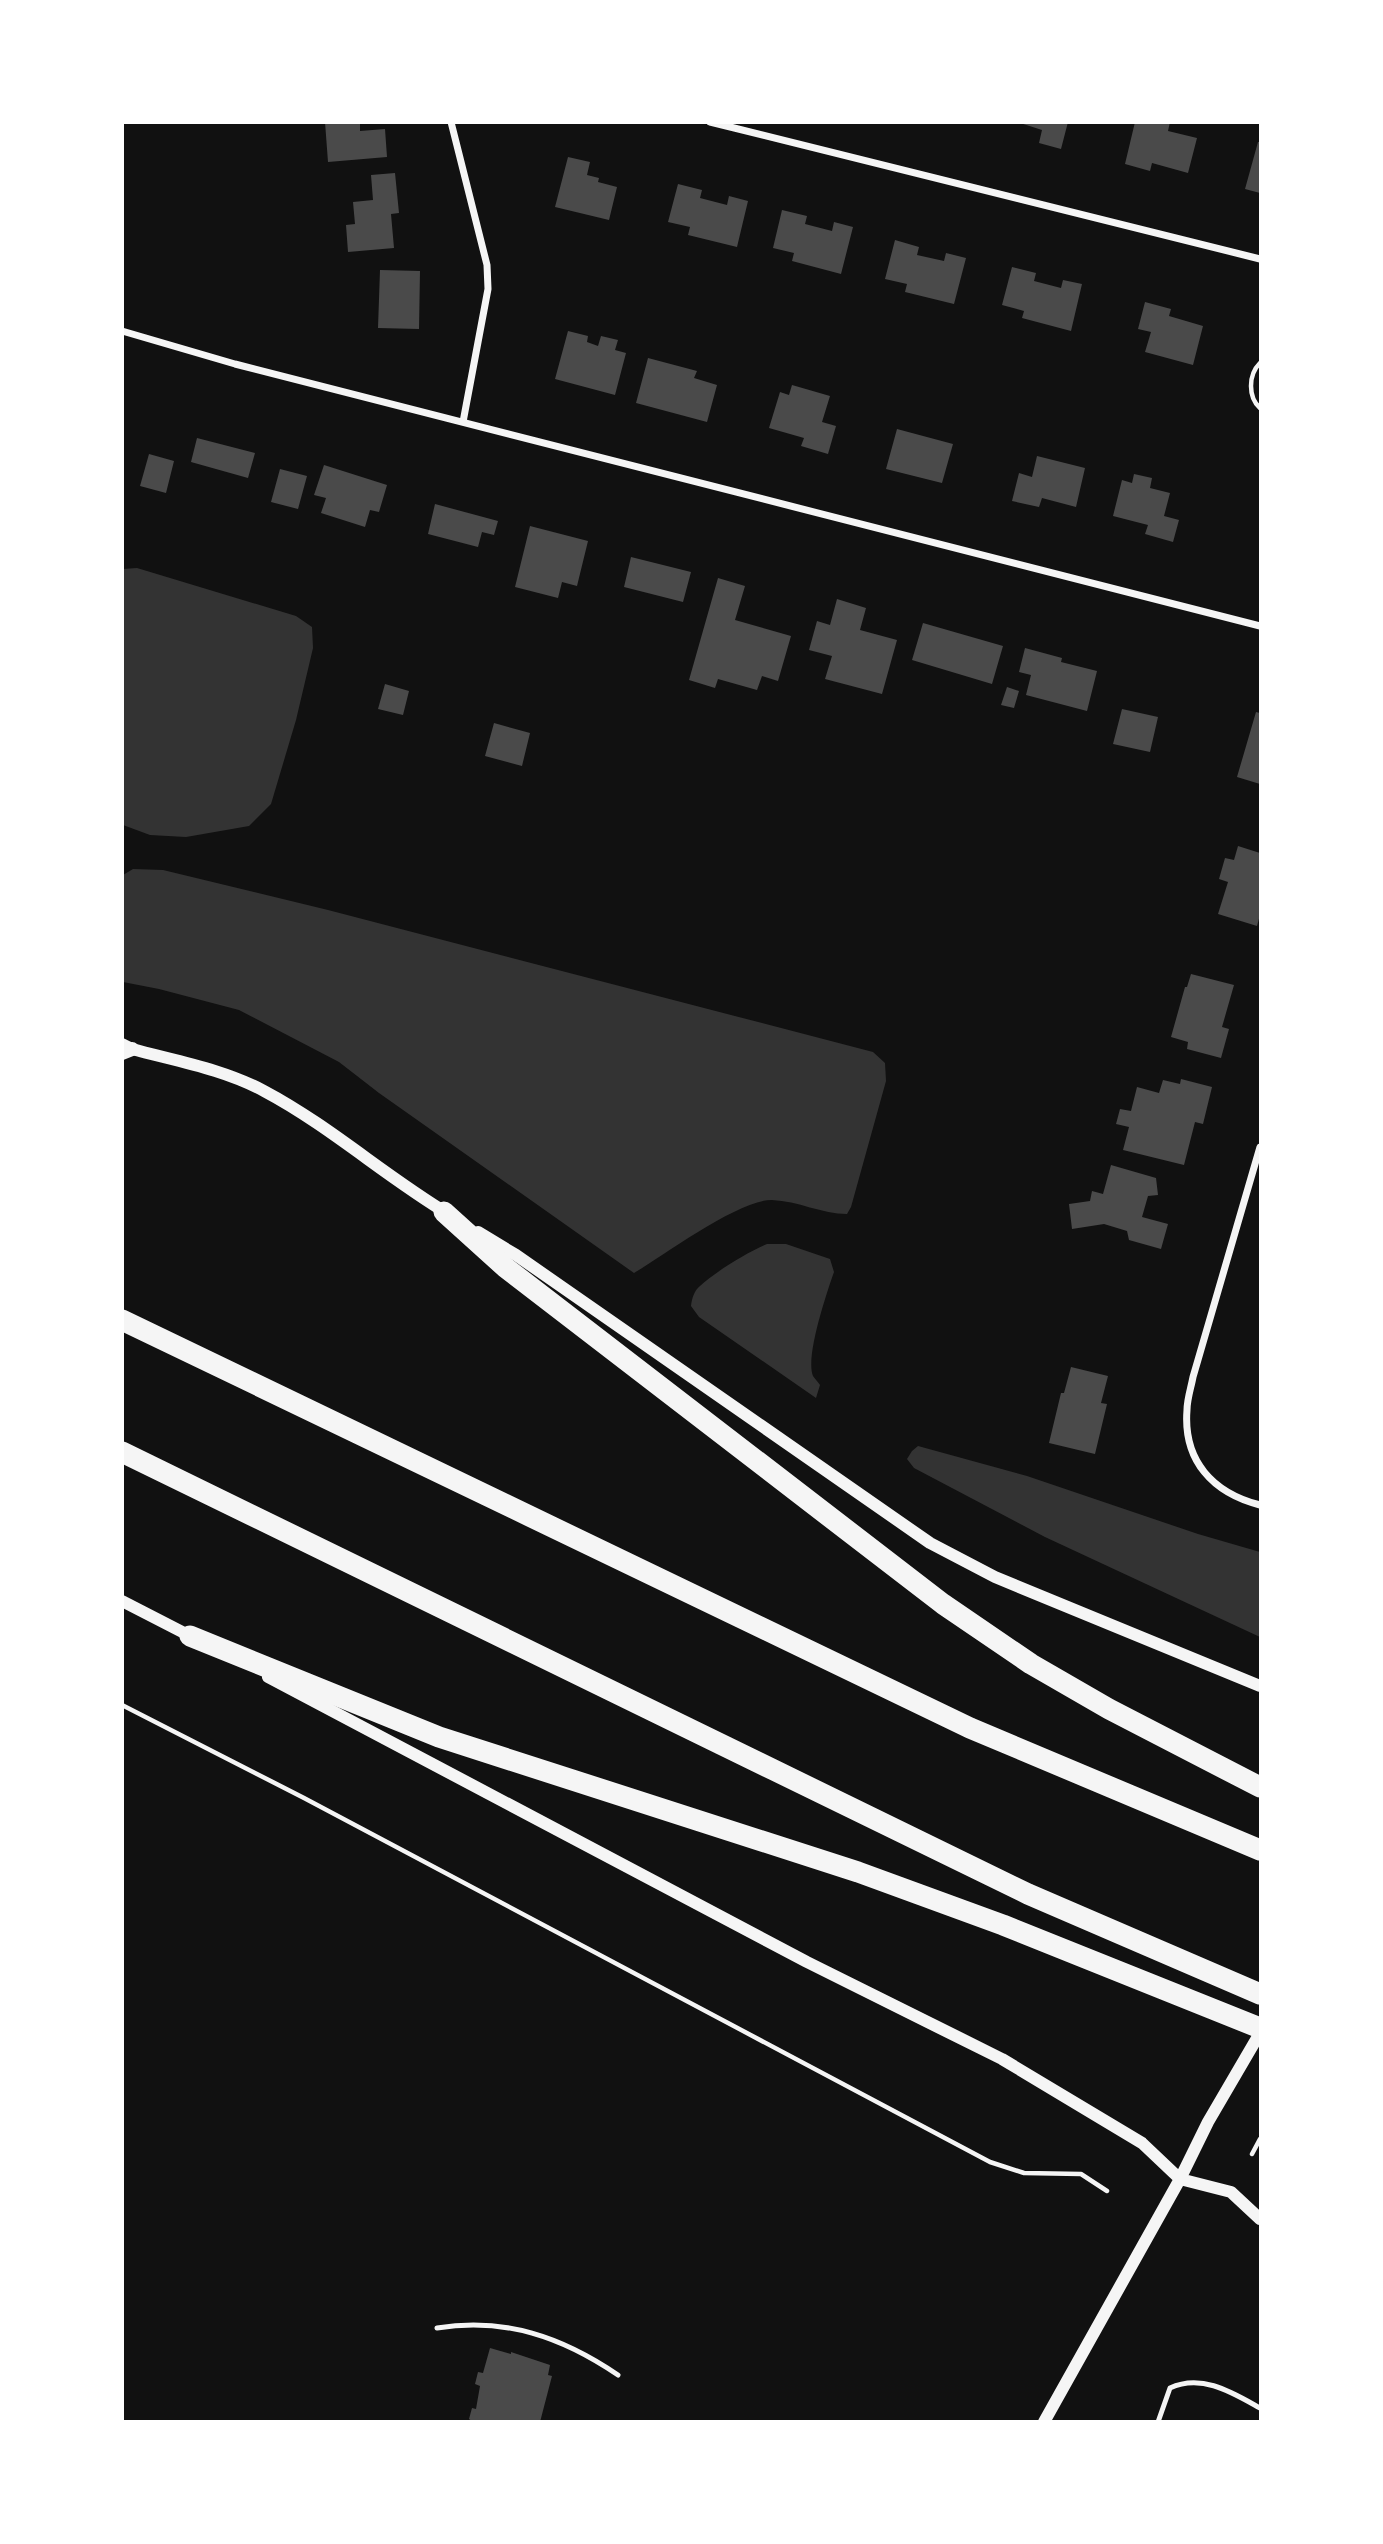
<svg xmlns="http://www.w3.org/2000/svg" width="1383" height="2544" viewBox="0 0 1383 2544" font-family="Raleway,sans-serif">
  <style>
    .water { fill: #333 }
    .building { fill: #4a4a4a }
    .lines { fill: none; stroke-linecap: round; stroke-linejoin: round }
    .path { stroke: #f5f5f5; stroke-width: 4.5 }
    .service { stroke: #f5f5f5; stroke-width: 5 }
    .minor { stroke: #f5f5f5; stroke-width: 7 }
    .tertiary { stroke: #f5f5f5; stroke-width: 12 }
    .secondary { stroke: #f5f5f5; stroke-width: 14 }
    .motorway { stroke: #f5f5f5; stroke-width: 21 }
  </style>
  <rect width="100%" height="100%" fill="#111"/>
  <path class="water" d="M 137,568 L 296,616 L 312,627 L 313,648 L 296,720 L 271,804 L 249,826 L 186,837 L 150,835 L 123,825 L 123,569 Z
    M 133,869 L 163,870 L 328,910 L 873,1052 L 885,1063 L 886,1081 L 851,1207 L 847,1214 C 822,1214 798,1201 772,1200 C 740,1199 664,1255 634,1273 L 379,1093 L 339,1062 L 239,1010 L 159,989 L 123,982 L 123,875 Z
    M 767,1244 L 786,1244 L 830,1259 L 834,1272 C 827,1292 805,1357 813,1376 C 815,1379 818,1382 820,1385 L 816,1398 L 699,1317 L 691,1306 C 692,1298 694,1291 700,1286 C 715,1272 748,1252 767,1244 Z
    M 918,1446 L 1027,1476 L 1198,1534 L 1260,1552 L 1260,1637 L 1045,1537 L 914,1468 L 907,1459 L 912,1451 Z"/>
  <path class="building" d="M 325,122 L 360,122 L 360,131 L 385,129 L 387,157 L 328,162 Z
    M 1017,122 L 1068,122 L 1061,149 L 1039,143 L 1042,130 Z
    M 1135,122 L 1170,122 L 1168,131 L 1197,138 L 1188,173 L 1152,163 L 1150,171 L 1125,164 Z
    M 1258,142 L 1260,142 L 1260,193 L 1245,189 Z
    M 568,157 L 590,162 L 587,175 L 599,178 L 598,182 L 617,187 L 609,220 L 555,207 Z
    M 395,173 L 399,213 L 391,214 L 394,248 L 348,252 L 346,225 L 355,224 L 353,202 L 373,200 L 371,175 Z
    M 678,184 L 702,190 L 700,198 L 727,205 L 729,196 L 748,201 L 737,247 L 688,235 L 690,227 L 668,222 Z
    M 782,210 L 807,216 L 805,224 L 832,231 L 834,222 L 853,227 L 841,274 L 792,261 L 794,253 L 773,248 Z
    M 895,240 L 919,247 L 917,255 L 944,261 L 946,253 L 966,258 L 954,304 L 905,292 L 907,284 L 885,279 Z
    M 1012,267 L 1036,273 L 1034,281 L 1061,288 L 1063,280 L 1082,284 L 1071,331 L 1022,318 L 1024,311 L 1002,305 Z
    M 380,270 L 420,271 L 419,329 L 378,328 Z
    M 1145,302 L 1171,309 L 1169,316 L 1203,326 L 1193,365 L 1145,352 L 1151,332 L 1138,329 Z
    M 568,331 L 588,336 L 587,342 L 598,346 L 601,336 L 618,340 L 615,350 L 626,353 L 615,395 L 555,379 Z
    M 648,358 L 697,371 L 694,378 L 717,385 L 707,422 L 636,403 Z
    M 792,385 L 830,396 L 822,422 L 836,426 L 828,454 L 801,446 L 804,438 L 769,428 L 780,392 L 789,395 Z
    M 897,429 L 953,444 L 942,483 L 886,469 Z
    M 197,438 L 255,453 L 248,478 L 191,462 Z
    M 149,454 L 174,461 L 166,493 L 140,486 Z
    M 1037,456 L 1085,468 L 1076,507 L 1042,498 L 1039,507 L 1012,501 L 1019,473 L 1032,477 Z
    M 324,465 L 387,485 L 379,512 L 370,510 L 365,527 L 321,513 L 326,498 L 314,495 Z
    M 280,469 L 307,476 L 298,509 L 271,502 Z
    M 1134,474 L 1152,478 L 1150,488 L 1170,493 L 1164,516 L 1179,520 L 1173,542 L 1145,534 L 1148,525 L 1113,516 L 1122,480 L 1132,483 Z
    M 435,504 L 498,521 L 494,535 L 482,532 L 478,547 L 428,534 Z
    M 530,526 L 588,541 L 577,586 L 562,582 L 558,598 L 515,587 Z
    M 631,557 L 691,572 L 683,602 L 624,587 Z
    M 718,578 L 745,586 L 735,620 L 791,636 L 778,681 L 762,676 L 757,690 L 718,679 L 715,688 L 689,680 Z
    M 837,599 L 866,608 L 860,630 L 897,640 L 882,694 L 825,679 L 832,656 L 809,650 L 817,621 L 830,625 Z
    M 923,623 L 1003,646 L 992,684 L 912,660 Z
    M 1025,648 L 1062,658 L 1061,662 L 1097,671 L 1087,711 L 1026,695 L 1031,675 L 1019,672 Z
    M 385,684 L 409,691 L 403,715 L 378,709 Z
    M 1007,687 L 1019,691 L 1014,708 L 1001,705 Z
    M 1122,709 L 1158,717 L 1150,752 L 1113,744 Z
    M 1256,712 L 1260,713 L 1260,784 L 1237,777 Z
    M 494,723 L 530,733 L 522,766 L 485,756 Z
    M 1238,846 L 1260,853 L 1260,915 L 1257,926 L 1218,914 L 1228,882 L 1219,879 L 1225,858 L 1234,860 Z
    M 1191,974 L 1234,985 L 1222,1027 L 1229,1029 L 1221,1058 L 1187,1049 L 1188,1042 L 1171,1037 L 1185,987 L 1187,987 Z
    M 1181,1079 L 1212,1087 L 1203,1124 L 1195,1122 L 1184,1165 L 1123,1150 L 1129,1127 L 1116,1124 L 1120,1109 L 1131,1111 L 1137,1087 L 1159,1093 L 1163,1080 L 1180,1084 Z
    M 1111,1165 L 1156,1178 L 1158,1195 L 1148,1196 L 1142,1217 L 1168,1224 L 1161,1249 L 1129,1240 L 1127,1231 L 1104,1224 L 1072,1229 L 1069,1204 L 1090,1201 L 1092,1191 L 1103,1194 Z
    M 1071,1367 L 1108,1376 L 1101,1403 L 1107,1404 L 1095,1454 L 1049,1443 L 1061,1393 L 1064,1393 Z
    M 490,2348 L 511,2354 L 511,2352 L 550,2365 L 548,2375 L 552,2376 L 540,2422 L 473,2422 L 469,2419 L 472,2408 L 476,2409 L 480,2386 L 475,2384 L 478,2372 L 483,2373 Z"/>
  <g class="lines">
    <path class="path" d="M 1260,363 C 1248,375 1248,397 1260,408
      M 122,1705 L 304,1798 L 990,2162 L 1024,2173 L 1081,2174 L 1107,2191
      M 1252,2154 L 1260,2139"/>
    <path class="service" d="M 437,2328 C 505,2317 562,2337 618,2375
      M 1158,2422 L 1170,2388 C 1202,2373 1233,2393 1260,2408"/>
    <path class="minor" d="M 451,122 L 487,265 L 488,289 L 463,422
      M 710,122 L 1260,259
      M 122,331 L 235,364 L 1260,626
      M 1260,1147 L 1193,1377 C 1191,1388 1187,1399 1187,1410 C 1183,1461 1213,1493 1260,1505"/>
    <path class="tertiary" d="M 122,1044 L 132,1049 C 176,1061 223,1069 264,1091 C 330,1126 386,1177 450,1215
      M 478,1232 L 516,1255 L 930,1543 L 995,1577 L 1260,1686
      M 122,1601 L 194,1638
      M 268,1677 L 807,1962 L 1002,2059 L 1142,2143 L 1180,2179 L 1231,2192 L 1260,2219
      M 1044,2422 L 1180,2179 L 1208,2122 L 1260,2033"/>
    <path class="secondary" d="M 122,1053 L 132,1049"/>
    <path class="motorway" d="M 444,1212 L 506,1268 L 943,1604 L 1031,1664 L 1109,1709 L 1260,1787
      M 122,1320 L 970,1728 L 1260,1850
      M 122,1452 L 1028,1894 L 1260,1994
      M 190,1636 L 439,1737 L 858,1872 L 1003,1925 L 1260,2028"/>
  </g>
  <rect width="1383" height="2544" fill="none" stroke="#ffffff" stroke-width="248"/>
</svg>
